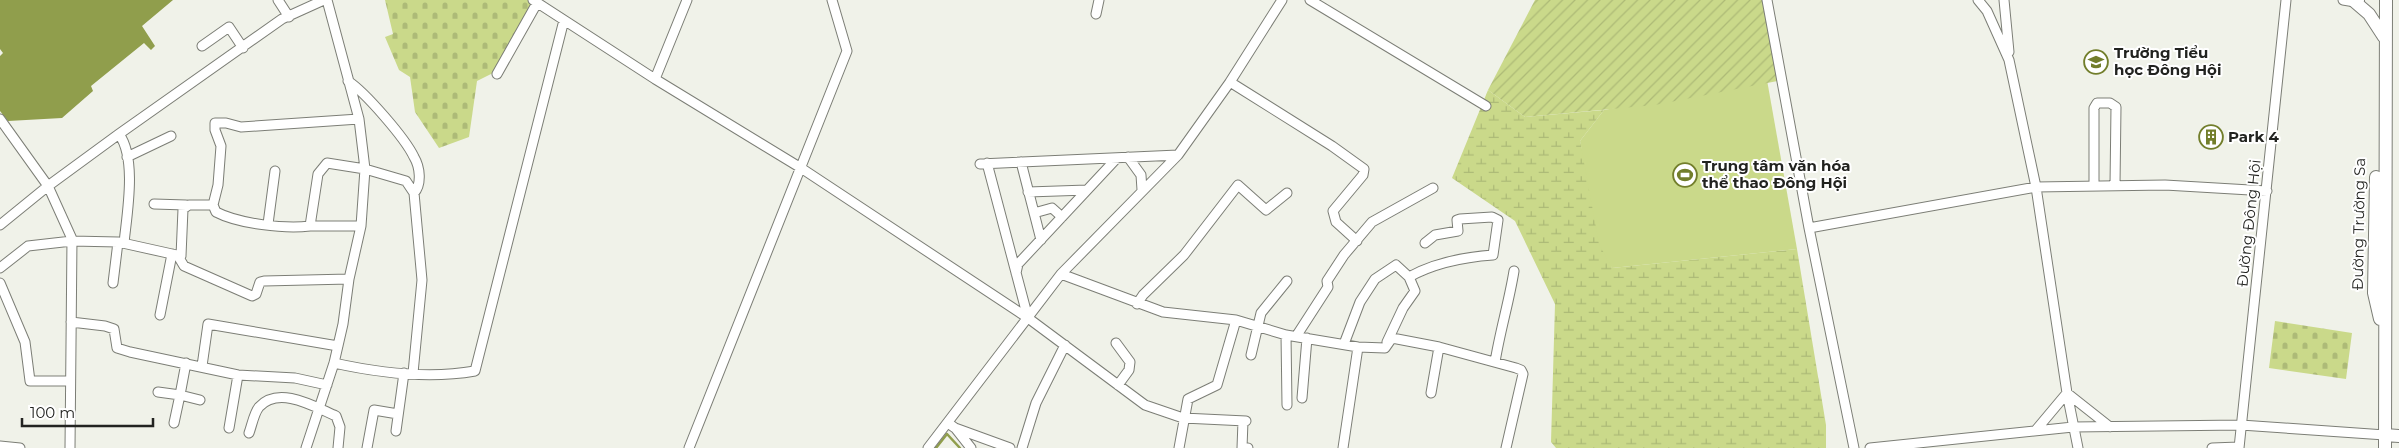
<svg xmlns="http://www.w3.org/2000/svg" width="2399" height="448" viewBox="0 0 2399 448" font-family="Montserrat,sans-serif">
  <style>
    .wetland { fill: url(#wetland-marsh) }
    .cemetery { fill: url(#cemetery-stones) }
    .park { fill: #cad98a }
    .garden { fill: url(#garden-furrows) }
    .water { fill: #909e4c }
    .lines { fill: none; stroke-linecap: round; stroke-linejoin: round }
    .stream { stroke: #909e4c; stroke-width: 2.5 }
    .minor-casing { stroke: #7c7e76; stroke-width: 11 }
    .highway-casing { stroke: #7c7e76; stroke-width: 14 }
    .minor { stroke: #fff; stroke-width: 9 }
    .highway { stroke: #fff; stroke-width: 12 }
    .labels { text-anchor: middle; stroke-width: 4; stroke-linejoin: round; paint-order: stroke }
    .poi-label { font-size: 15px; font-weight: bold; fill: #222320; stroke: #fff; text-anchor: start }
    .street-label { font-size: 15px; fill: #222320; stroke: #fff }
  </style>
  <defs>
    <pattern id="wetland-marsh" width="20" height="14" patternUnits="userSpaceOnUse" patternTransform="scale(1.25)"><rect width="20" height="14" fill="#cad98a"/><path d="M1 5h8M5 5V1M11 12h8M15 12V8" fill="none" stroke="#adba77"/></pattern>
    <pattern id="cemetery-stones" width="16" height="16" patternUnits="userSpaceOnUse" patternTransform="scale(1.25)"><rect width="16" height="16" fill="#cad98a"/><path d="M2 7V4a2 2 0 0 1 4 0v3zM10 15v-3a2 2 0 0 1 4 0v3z" fill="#adba77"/></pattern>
    <pattern id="garden-furrows" width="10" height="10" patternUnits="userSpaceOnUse" patternTransform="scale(1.25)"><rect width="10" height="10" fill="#cad98a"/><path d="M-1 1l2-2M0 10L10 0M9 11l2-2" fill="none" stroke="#adba77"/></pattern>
  </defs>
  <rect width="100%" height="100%" fill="#f0f2e9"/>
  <path class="wetland" d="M 1488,90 L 1525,117 L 1604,110 L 1580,141 L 1612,268 L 1797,249 L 1826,425 L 1826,448 L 1556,448 L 1551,442 L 1555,304 L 1515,221 L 1452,178 Z"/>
  <path class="cemetery" d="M 385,0 L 533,0 L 537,3 L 499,70 L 477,81 L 469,137 L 439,148 L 415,112 L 410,77 L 399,70 L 385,37 L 393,34 Z
    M 2275,321 L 2352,333 L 2346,379 L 2269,368 Z"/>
  <path class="park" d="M 1767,80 L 1797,249 L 1612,268 L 1599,244 L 1580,141 L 1604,110 Z"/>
  <path class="garden" d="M 1535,0 L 1767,0 L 1782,80 L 1655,105 L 1525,117 L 1488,90 Z"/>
  <path class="water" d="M 0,0 L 173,0 L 142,26 L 155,46 L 151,50 L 144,43 L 91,86 L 93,91 L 62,118 L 8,121 L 0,111 L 0,56 L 3,53 L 0,49 Z"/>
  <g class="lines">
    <path class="stream" d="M 936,448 L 947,434 L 960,448"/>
    <g class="minor-casing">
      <path id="minor" d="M 278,0 L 289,17
        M 533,0 L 655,79 L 801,168 L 1028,318 L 1145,405 L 1183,418 L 1246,421
        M 1310,0 L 1486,106
        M 1767,0 L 1809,228 L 1854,448
        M 1978,0 L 1987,11 L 2009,60 L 2036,187 L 2067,393 L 2078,448
        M 2004,0 L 2009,52
        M 2343,0 L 2355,2
        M 1096,14 L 1099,0
        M 202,46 L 229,27 L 243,48
        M 497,74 L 537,3
        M 655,79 L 687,0
        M 348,81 C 365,92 405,138 414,157 C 420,167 422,184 414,193
        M 1230,82 L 1332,146 L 1364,169 L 1363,175 L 1333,211 L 1336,222 L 1357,241
        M 0,119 L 48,186 L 72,239 L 70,448
        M 119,134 C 137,159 127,213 124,243
        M 127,157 L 171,136
        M 1128,157 L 1141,175 L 1142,190
        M 1021,162 L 1041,240
        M 987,163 L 1028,318
        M 980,164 L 1178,155
        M 2094,185 L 2094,108 L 2097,103 L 2110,103 L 2116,107 L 2115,185
        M 1028,192 L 1087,190
        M 154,204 L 186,205
        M 213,205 L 218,185 L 221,146 L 215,130 L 215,123 L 226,123 L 241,127 L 359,119
        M 1034,213 L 1052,208 L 1062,217
        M 268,224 L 275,171
        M 0,225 L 48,186 L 119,134 L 282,19 L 324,0
        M 310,226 L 361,226
        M 1809,228 L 2036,187 L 2165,185 L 2267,191
        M 178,256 L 184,266 L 252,296 L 256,294 L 260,282 L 264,281 L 349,279
        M 0,268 L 28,246 L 72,241 L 118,242 L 181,256 L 183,209 L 189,205 L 213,205 L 216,212 C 239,224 285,229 310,226 L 318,174 L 327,163 L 365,169 L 406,181 L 414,193 L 422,280 L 413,373
        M 1016,273 L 1018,264 L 1117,158
        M 1061,274 L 1163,312 L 1236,320 L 1286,335 L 1358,347 L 1385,348 L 1392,338 L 1439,347 L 1516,368 L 1521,370 L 1523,374 L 1506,448
        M 1409,277 C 1434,263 1465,257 1493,255 L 1498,220 L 1492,217 L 1460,219 L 1457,220 L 1458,231 L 1435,235 L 1425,243
        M 0,283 L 25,342 L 30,381 L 70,381
        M 113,283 L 118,242
        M 1137,304 L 1143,295 L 1184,255 L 1238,185 L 1266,210 L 1287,193
        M 160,315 L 172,254
        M 71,322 L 105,326 L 114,329 L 117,348 L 130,352 L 238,375 L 295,378 L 327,385
        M 1286,335 L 1287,405
        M 1297,335 L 1328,287 L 1327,281 L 1344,255 L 1372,222 L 1433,188
        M 1116,343 L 1130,362 L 1129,370 L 1118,385
        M 1344,344 L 1360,302 L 1375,279 L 1396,265 L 1409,277 L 1415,291 L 1403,308 L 1387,342
        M 1251,355 L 1261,313 L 1287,281
        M 1495,362 C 1500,331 1509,302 1514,271
        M 334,363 C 379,373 429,379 475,371 L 564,20
        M 202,366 L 208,324 L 338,346
        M 158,392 L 180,395 L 186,363
        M 1431,393 L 1439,347
        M 1302,398 L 1307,338
        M 1243,421 L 1242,448 L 1248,448
        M 174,423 L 180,395 L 200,400
        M 948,423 L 955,428 L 1010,448
        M 229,428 L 238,375
        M 956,429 L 971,448
        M 2036,430 L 2067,393 L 2110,427
        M 396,431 L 404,373
        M 249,433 C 252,425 254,413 259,407 C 279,385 315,407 336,416 L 340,427 L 338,448
        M 0,446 L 20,448
        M 306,448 L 334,363 L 343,324 L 349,279 L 361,226 L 365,169 L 359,119 L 327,0
        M 367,448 L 374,410 L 398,414
        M 689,448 L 847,51 L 832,0
        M 928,448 L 1061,274 L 1178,155 L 1230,82 L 1282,0
        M 1022,448 L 1036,403 L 1065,345
        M 1179,448 L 1188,399 L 1217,385 L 1236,320
        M 1343,448 L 1358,347
        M 1870,448 L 2073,427 L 2241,425 L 2385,435
        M 2212,448 L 2239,447
        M 2239,448 L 2286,0"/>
    </g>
    <g class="highway-casing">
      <path id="highway" d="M 2358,0 L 2355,2 L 2369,14 L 2384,37
        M 2376,177 L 2374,293 L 2380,319
        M 2385,435 L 2399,436
        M 2385,448 L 2386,0"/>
    </g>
    <use href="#minor" class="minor"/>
    <use href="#highway" class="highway"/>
  </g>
  <defs>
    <g id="school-ring" transform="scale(1.25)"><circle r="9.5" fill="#fff" stroke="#727e2b" stroke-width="1.5"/><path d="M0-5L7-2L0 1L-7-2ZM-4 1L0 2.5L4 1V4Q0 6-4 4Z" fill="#727e2b"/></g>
    <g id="building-ring" transform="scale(1.25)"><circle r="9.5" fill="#fff" stroke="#727e2b" stroke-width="1.5"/><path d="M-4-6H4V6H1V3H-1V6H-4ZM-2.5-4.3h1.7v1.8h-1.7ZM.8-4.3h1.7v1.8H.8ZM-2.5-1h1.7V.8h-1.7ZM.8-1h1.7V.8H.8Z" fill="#727e2b"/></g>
    <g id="stadium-ring" transform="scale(1.25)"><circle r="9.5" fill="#fff" stroke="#727e2b" stroke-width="1.5"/><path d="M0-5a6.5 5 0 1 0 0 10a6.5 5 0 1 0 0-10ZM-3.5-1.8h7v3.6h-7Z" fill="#727e2b"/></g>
  </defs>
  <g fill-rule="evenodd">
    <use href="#school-ring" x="2096" y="62"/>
    <use href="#building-ring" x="2211" y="137"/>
    <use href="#stadium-ring" x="1685" y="175"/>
  </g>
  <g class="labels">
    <g class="poi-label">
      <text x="2114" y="58">Trường Tiểu<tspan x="2114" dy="17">học Đông Hội</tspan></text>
      <text x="2228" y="142">Park 4</text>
      <text x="1702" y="171">Trung tâm văn hóa<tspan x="1702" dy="17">thể thao Đông Hội</tspan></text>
    </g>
    <g class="street-label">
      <text transform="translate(2249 223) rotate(-84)" y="5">Đường Đông Hội</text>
      <text transform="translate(2359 224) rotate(-89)" y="5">Đường Trường Sa</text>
    </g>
  </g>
  <path d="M22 418v8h131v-8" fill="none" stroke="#222320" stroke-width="2.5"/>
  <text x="30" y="418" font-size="15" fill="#222320" stroke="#ffffff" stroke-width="4" paint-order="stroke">100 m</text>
</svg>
